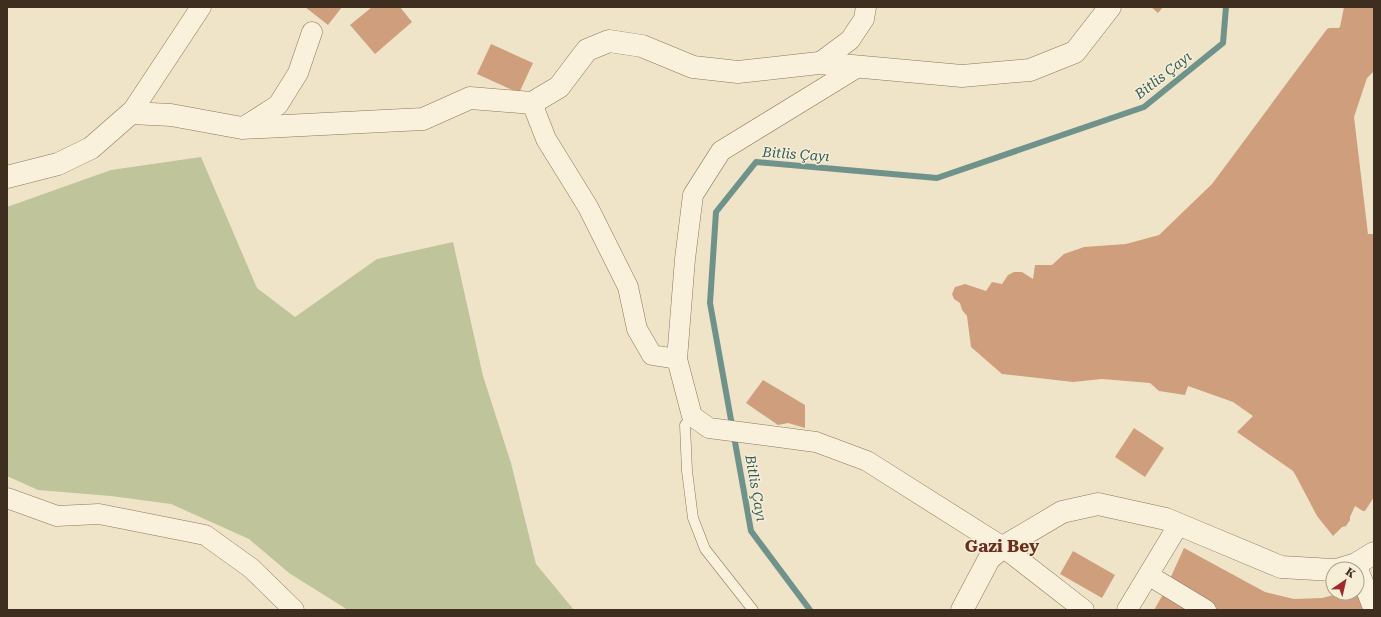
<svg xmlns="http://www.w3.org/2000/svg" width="1381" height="617" viewBox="0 0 1381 617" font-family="'Roboto Serif',serif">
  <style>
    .cemetery { fill: #bfc49a }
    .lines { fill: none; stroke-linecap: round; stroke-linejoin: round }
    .stream { stroke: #6f938a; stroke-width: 6 }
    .building { fill: #cf9f7d }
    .service-casing { stroke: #8d765c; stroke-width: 11 }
    .minor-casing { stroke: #8d765c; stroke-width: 21 }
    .tertiary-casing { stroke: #8d765c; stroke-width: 23 }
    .service { stroke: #faf1dc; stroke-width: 10 }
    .minor { stroke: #faf1dc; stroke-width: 20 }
    .tertiary { stroke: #faf1dc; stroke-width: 22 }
    .labels { text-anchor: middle; stroke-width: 3; stroke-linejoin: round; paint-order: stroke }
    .water-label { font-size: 14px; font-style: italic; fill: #2f5d5a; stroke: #f7eed8 }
    .district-label { font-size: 17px; font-weight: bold; fill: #6b2e1e; stroke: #f7eed8 }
  </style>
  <rect width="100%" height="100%" fill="#f0e4c8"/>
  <path class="cemetery" d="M 201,157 L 257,288 L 295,317 L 377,259 L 453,242 L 483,376 L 511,463 L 536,564 L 574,610 L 348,610 L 289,573 L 249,539 L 171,504 L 111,496 L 38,490 L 7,476 L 7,207 L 111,170 Z"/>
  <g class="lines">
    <path class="stream" d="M 810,610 L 751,531 L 710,303 L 716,212 L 756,162 L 937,178 L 1144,107 L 1223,43 L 1226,7"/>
  </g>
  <path class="building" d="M 305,7 L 342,7 L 328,25 Z
    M 372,7 L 400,7 L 412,22 L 375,54 L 350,25 Z
    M 1151,7 L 1163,7 L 1158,13 Z
    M 1344,7 L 1374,7 L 1374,71 L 1367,78 L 1354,117 L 1368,234 L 1374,234 L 1374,497 L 1365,511 L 1363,511 L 1355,506 L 1350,517 L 1350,520 L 1346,526 L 1342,527 L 1333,536 L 1317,516 L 1296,476 L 1293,471 L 1237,432 L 1253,416 L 1233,402 L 1188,386 L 1185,395 L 1159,391 L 1150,383 L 1102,379 L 1073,382 L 1002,374 L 971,347 L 967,316 L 962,310 L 960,303 L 954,299 L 952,294 L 955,287 L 965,284 L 986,291 L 992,282 L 1002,284 L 1008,275 L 1014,272 L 1022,272 L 1033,279 L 1035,265 L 1052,265 L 1064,254 L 1084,247 L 1126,244 L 1159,235 L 1212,184 L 1327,29 L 1329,28 L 1338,28 L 1340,27 Z
    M 491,44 L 533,63 L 519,93 L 477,74 Z
    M 763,380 L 805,405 L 805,428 L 788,423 L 778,425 L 746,403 Z
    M 1134,428 L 1164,448 L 1145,477 L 1115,457 Z
    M 1184,548 L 1265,592 L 1294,599 L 1322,598 L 1342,593 L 1357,593 L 1366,610 L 1217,610 L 1169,581 Z
    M 1073,551 L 1115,575 L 1102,598 L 1060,574 Z
    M 1165,591 L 1198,610 L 1154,610 Z"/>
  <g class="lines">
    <g class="service-casing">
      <path id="service" d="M 692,416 L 685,425 L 687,471 L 693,518 L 705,549 L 753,610"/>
    </g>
    <g class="minor-casing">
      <path id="minor" d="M 819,63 L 850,40 L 864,19 L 866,7
        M 858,67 L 721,151 L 693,195 L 685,259 L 677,359 L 692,416 L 709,428 L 816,442 L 867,461 L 1003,547 L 1084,610
        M 532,103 L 546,139 L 588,207 L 628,287 L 637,329 L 652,355 L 677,359
        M 131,113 L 201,7
        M 242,128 L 278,105 L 298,73 L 312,32
        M 7,498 L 57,516 L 99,514 L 205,535 L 251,568 L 294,610
        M 1356,564 L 1374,610
        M 1148,575 L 1206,610
        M 1127,610 L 1179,524"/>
    </g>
    <g class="tertiary-casing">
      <path id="tertiary" d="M 7,177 L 58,164 L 91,148 L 131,113 L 171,115 L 242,128 L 423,119 L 470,98 L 532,103 L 559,87 L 587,50 L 609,41 L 642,46 L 693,67 L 738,72 L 819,63 L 962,76 L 1030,70 L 1075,52 L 1110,7
        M 1340,569 L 1356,564 L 1374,553
        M 962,610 L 989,559 L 1003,547 L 1062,512 L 1098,504 L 1166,519 L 1281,567 L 1333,570"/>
    </g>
    <use href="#service" class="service"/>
    <use href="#minor" class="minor"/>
    <use href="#tertiary" class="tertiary"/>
  </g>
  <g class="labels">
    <g class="water-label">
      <text transform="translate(1163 75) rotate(-38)" y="5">Bitlis Çayı</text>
      <text transform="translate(796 154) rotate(4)" y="5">Bitlis Çayı</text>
      <text transform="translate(756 488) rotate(80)" y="5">Bitlis Çayı</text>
    </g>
    <g class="district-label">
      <text x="1002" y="552">Gazi Bey</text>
    </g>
  </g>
  <rect width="1381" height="617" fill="none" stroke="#3d2e20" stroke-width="16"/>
  <g transform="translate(1345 581) rotate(34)"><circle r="19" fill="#f7eed8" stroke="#ada18e"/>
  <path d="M0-3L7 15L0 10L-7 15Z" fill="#9e2a2b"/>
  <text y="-6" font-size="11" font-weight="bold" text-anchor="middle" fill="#3d2e20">K</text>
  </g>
</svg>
